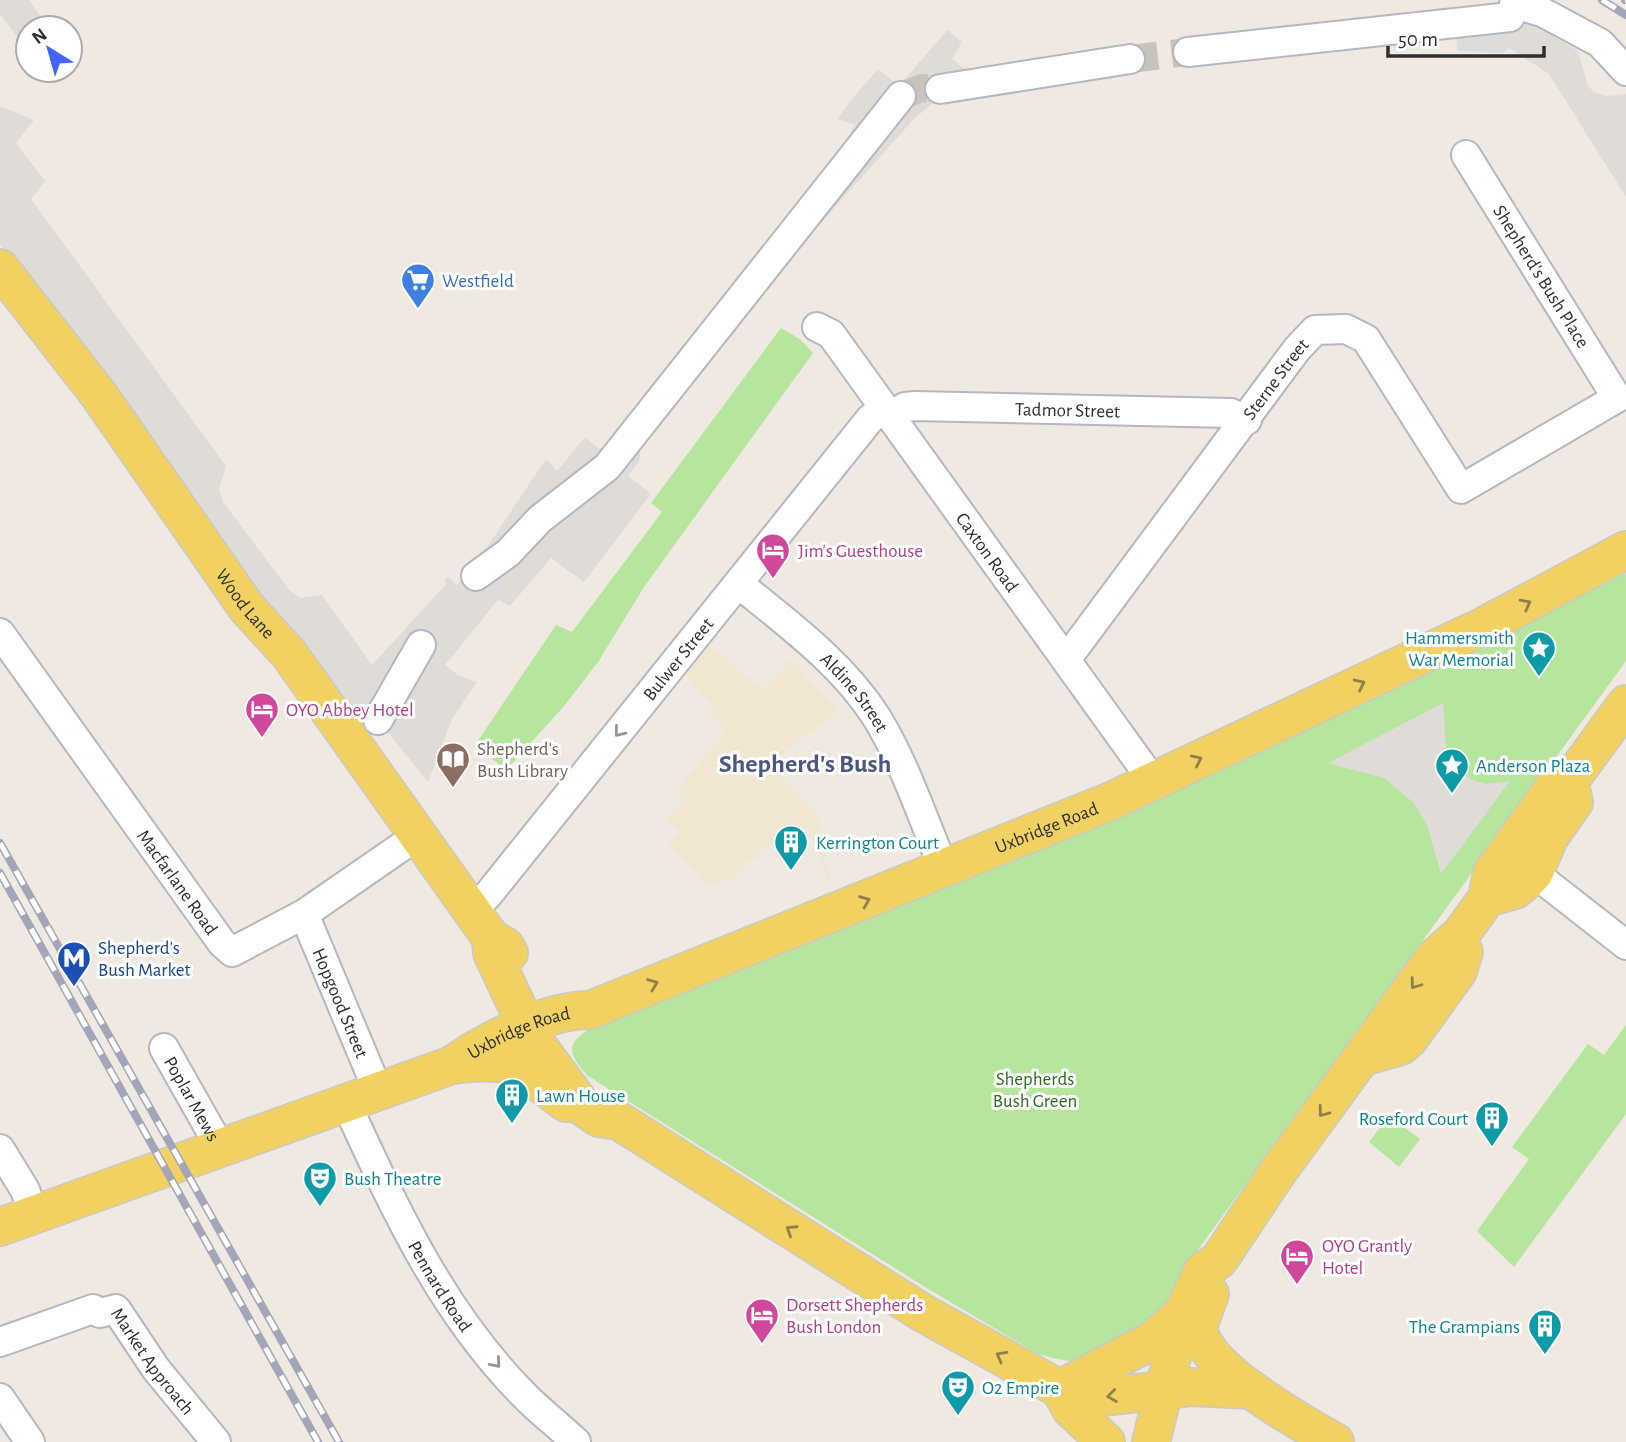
<svg xmlns="http://www.w3.org/2000/svg" width="1626" height="1442" viewBox="0 0 1626 1442" font-family="'Alegreya Sans',sans-serif">
  <style>
    .education { fill: #f0e6d1 }
    .green { fill: #b6e59e }
    .plaza { fill: #dfdcd8 }
    .lines { fill: none; stroke-linecap: round; stroke-linejoin: round }
    .minor-tunnel { stroke: #c8c4bd; stroke-width: 28; stroke-dasharray: 28 14; stroke-linecap: butt }
    .minor-casing { stroke: #b4b7c1; stroke-width: 32 }
    .major-casing { stroke: #c9c9c9; stroke-width: 40 }
    .minor { stroke: #fff; stroke-width: 28 }
    .major { stroke: #f2d163; stroke-width: 37 }
    .rail-casing { stroke: #a3a6b8; stroke-width: 8 }
    .rail { stroke: #fff; stroke-width: 5; stroke-dasharray: 16; stroke-linecap: butt }
    .oneway { stroke: #908048 }
    .oneway2 { stroke: #969696 }
    .labels { text-anchor: middle; stroke-width: 6; stroke-linejoin: round; paint-order: stroke }
    .street-label { font-size: 19px; fill: #2e2e2e; stroke: #fff }
    .shop-label { font-size: 19px; fill: #366cbe; stroke: #fff; text-anchor: start }
    .hotel-label { font-size: 19px; fill: #b23c85; stroke: #fff; text-anchor: start }
    .culture-label { font-size: 19px; fill: #0d838f; stroke: #fff; text-anchor: start }
    .education-label { font-size: 19px; fill: #785e54; stroke: #fff; text-anchor: start }
    .transit-label { font-size: 19px; fill: #164399; stroke: #fff; text-anchor: start }
    .park-label { font-size: 19px; fill: #2c6e1b; stroke: #fff }
    .district-label { font-size: 26px; font-weight: bold; fill: #4d5680; stroke: #fff }
  </style>
  <rect width="100%" height="100%" fill="#efe9e1"/>
  <path class="education" d="M 708,644 L 764,691 L 790,659 L 839,711 L 769,763 L 815,812 L 823,829 L 816,836 L 833,880 L 828,882 L 808,827 L 782,836 L 783,841 L 759,851 L 760,856 L 735,868 L 741,875 L 709,887 L 668,844 L 680,833 L 666,818 L 683,803 L 678,787 L 725,733 L 711,712 L 711,704 L 685,675 Z"/>
  <path class="green" d="M 781,328 L 801,340 L 813,353 L 644,587 L 598,662 L 565,705 L 506,770 L 475,745 L 556,625 L 572,632 L 662,512 L 651,503 Z
    M 1626,573 L 1626,661 L 1200,1247 L 1157,1323 L 1074,1362 L 1053,1358 L 1038,1354 L 925,1287 L 588,1076 C 568,1054 564,1043 593,1027 L 1554,609 Z
    M 1626,1025 L 1626,1114 L 1514,1267 L 1477,1231 L 1529,1159 L 1512,1147 L 1588,1044 L 1604,1055 Z
    M 1389,1116 L 1420,1139 L 1399,1167 L 1369,1142 Z"/>
  <path class="plaza" d="M 0,0 L 29,0 L 49,28 L 28,28 L 28,51 L 0,14 Z
    M 1505,6 L 1578,51 L 1588,86 L 1594,92 L 1606,96 L 1626,94 L 1626,197 L 1549,74 L 1509,48 L 1504,53 L 1457,51 L 1456,24 Z
    M 947,30 L 962,42 L 952,59 L 970,73 L 915,118 L 808,237 L 639,447 L 640,460 L 628,476 L 651,494 L 584,582 L 551,558 L 510,606 L 498,600 L 445,665 L 458,675 L 477,682 L 452,719 L 428,782 L 374,715 L 346,715 L 0,244 L 0,106 L 34,120 L 16,143 L 45,181 L 31,199 L 226,466 L 219,489 L 223,502 L 290,591 L 300,598 L 322,595 L 372,665 L 447,583 L 444,580 L 448,577 L 457,585 L 487,547 L 546,459 L 557,471 L 585,437 L 606,454 L 861,141 L 850,133 L 855,125 L 837,119 L 852,99 L 878,69 L 899,86 Z
    M 1443,703 L 1446,751 L 1458,769 L 1472,780 L 1486,784 L 1510,781 L 1441,874 L 1427,825 L 1414,803 L 1384,778 L 1328,763 Z"/>
  <g class="lines">
    <path class="minor-tunnel" d="M 1130,59 L 1188,52
      M 901,96 L 922,88 L 940,89"/>
    <g class="minor-casing">
      <g id="minor">
        <path d="M 1514,4 L 1542,12 L 1600,43 L 1626,71"/>
        <path d="M 1188,52 L 1510,17"/>
        <path d="M 940,89 L 1130,59"/>
        <path id="s1" d="M 817,327 L 831,334 L 1153,781"/>
        <path id="s2" d="M 890,416 L 905,407 L 915,406 L 1231,413 L 1247,420"/>
        <path d="M 476,576 L 508,553 L 540,519 L 607,467 L 901,96"/>
        <path id="s3" d="M 739,584 C 788,624 843,664 877,718 C 905,764 923,819 944,869"/>
        <path id="s4" d="M 0,633 L 222,943 L 232,952 L 304,914 L 417,836"/>
        <path id="s5" d="M 1063,656 L 1074,649 L 1297,349 L 1315,330 L 1346,329 L 1366,339 L 1461,489 L 1617,398 L 1466,155"/>
        <path d="M 378,720 L 421,645"/>
        <path d="M 1534,873 L 1626,945"/>
        <path id="s6" d="M 470,911 L 487,896 L 870,419 L 884,408"/>
        <path id="s7" d="M 304,914 L 378,1091"/>
        <path id="s8" d="M 164,1048 L 220,1147"/>
        <path id="s9" d="M 346,1103 C 394,1207 440,1309 521,1392 C 538,1410 558,1425 576,1442"/>
        <path d="M 0,1149 L 25,1190 L 34,1215"/>
        <path id="s10" d="M 0,1342 L 93,1309 L 100,1313 L 116,1309 L 156,1369 L 216,1442"/>
        <path d="M 0,1398 L 30,1442"/>
      </g>
    </g>
    <g class="major-casing">
      <g id="major">
        <path id="s11" d="M 0,268 L 99,395 L 247,608 L 289,654 L 491,938 L 505,946 L 509,953"/>
        <path d="M 1487,898 L 1515,890 L 1526,881 L 1534,873 L 1549,838 L 1574,802 L 1572,793"/>
        <path d="M 491,938 L 492,953 L 532,1038 L 583,1107 L 599,1118 L 619,1121 L 923,1313 L 1060,1389 L 1093,1398 L 1191,1387 L 1252,1390"/>
        <path d="M 1363,1057 L 1401,1046 L 1409,1039 L 1458,971 L 1464,952"/>
        <path id="s12" d="M 452,1065 C 487,1040 547,1010 590,1010 L 1111,801 L 1484,626 L 1626,550"/>
        <path d="M 0,1227 L 452,1065 C 517,1057 516,1066 566,1103"/>
        <path d="M 1210,1294 L 1198,1327 C 1204,1369 1298,1421 1335,1442"/>
        <path d="M 1060,1389 L 1153,1340 L 1183,1313"/>
        <path d="M 1060,1389 L 1071,1409 L 1106,1442"/>
        <path d="M 1151,1442 L 1183,1313 L 1202,1272 L 1219,1260 L 1277,1173 L 1434,958 L 1461,934 L 1487,898 L 1492,873 L 1554,787 L 1569,782 L 1626,704"/>
      </g>
    </g>
    <use href="#minor" class="minor"/>
    <use href="#major" class="major"/>
    <g class="rail-casing">
      <path id="rail" d="M 1602,0 L 1626,15
        M 1625,0 L 1626,0
        M 0,843 L 339,1442
        M 0,873 L 318,1442"/>
    </g>
    <use href="#rail" class="rail"/>
  </g>
  <defs><path id="oneway-chevron" d="M-2-3.5L2.5 0L-2 3.5" fill="none" stroke-width="1.6" stroke-linecap="round" stroke-linejoin="round" transform="scale(1.75)"/></defs>
  <g class="oneway">
    <use href="#oneway-chevron" transform="translate(1526 604) rotate(-28)"/>
    <use href="#oneway-chevron" transform="translate(1360 684) rotate(-26)"/>
    <use href="#oneway-chevron" transform="translate(1197 760) rotate(-25)"/>
    <use href="#oneway-chevron" transform="translate(865 901) rotate(-22)"/>
    <use href="#oneway-chevron" transform="translate(653 984) rotate(-21)"/>
    <use href="#oneway-chevron" transform="translate(1415 984) rotate(126)"/>
    <use href="#oneway-chevron" transform="translate(1323 1112) rotate(127)"/>
    <use href="#oneway-chevron" transform="translate(791 1230) rotate(-147)"/>
    <use href="#oneway-chevron" transform="translate(1001 1356) rotate(-151)"/>
    <use href="#oneway-chevron" transform="translate(1112 1396) rotate(172)"/>
  </g>
  <g class="oneway2">
    <use href="#oneway-chevron" transform="translate(619 732) rotate(129)"/>
    <use href="#oneway-chevron" transform="translate(496 1363) rotate(49)"/>
  </g>
  <defs>
    <g id="supermarket-pin" transform="scale(1.75)"><path d="M0 17L-7.5 6A9.5 9.5 0 1 1 7.5 6Z" fill="#3f7fe0" stroke="#fff"/><path d="M-6-5.5h2.5l.6 2H6L4.5 2H-2.5L-4.4-4H-6ZM-1.5 3.2a1.3 1.3 0 1 0 .1 0ZM3 3.2a1.3 1.3 0 1 0 .1 0Z" fill="#fff"/></g>
    <g id="hotel-pin" transform="scale(1.75)"><path d="M0 17L-7.5 6A9.5 9.5 0 1 1 7.5 6Z" fill="#d1479c" stroke="#fff"/><path d="M-6-4.5h1.5V1H6V5H4.5V3h-9V5H-6ZM-4 0a1.8 1.8 0 1 1 3.6 0ZM.5 0V-2.5h3Q6-2.5 6 0Z" fill="#fff"/></g>
    <g id="sight-pin" transform="scale(1.75)"><path d="M0 17L-7.5 6A9.5 9.5 0 1 1 7.5 6Z" fill="#0f9aa8" stroke="#fff"/><path d="M0-6L1.8-2.2L6-1.7L2.9 1.2L3.7 5.4L0 3.3L-3.7 5.4L-2.9 1.2L-6-1.7L-1.8-2.2Z" fill="#fff"/></g>
    <g id="library-pin" transform="scale(1.75)"><path d="M0 17L-7.5 6A9.5 9.5 0 1 1 7.5 6Z" fill="#8d6e63" stroke="#fff"/><path d="M-6-4Q-3-5.5-.7-3.5V5Q-3 3-6 4ZM6-4Q3-5.5 .7-3.5V5Q3 3 6 4Z" fill="#fff"/></g>
    <g id="building-pin" transform="scale(1.75)"><path d="M0 17L-7.5 6A9.5 9.5 0 1 1 7.5 6Z" fill="#0f9aa8" stroke="#fff"/><path d="M-4-6H4V6H1V3H-1V6H-4ZM-2.5-4.3h1.7v1.8h-1.7ZM.8-4.3h1.7v1.8H.8ZM-2.5-1h1.7V.8h-1.7ZM.8-1h1.7V.8H.8Z" fill="#fff"/></g>
    <g id="metro-pin" transform="scale(1.75)"><path d="M0 17L-7.5 6A9.5 9.5 0 1 1 7.5 6Z" fill="#1a4fb4" stroke="#fff"/><path d="M-5.5 5V-5H-3L0 0L3-5H5.5V5H3V-.5L0 4L-3-.5V5Z" fill="#fff"/></g>
    <g id="theatre-pin" transform="scale(1.75)"><path d="M0 17L-7.5 6A9.5 9.5 0 1 1 7.5 6Z" fill="#0f9aa8" stroke="#fff"/><path d="M-5-5.5Q0-4 5-5.5V0Q5 5 0 6Q-5 5-5 0ZM-3.3-2.5H-1v1.5H-3.3ZM1-2.5H3.3v1.5H1ZM-2.8 1Q0 5.5 2.8 1Z" fill="#fff"/></g>
  </defs>
  <g fill-rule="evenodd">
    <use href="#supermarket-pin" x="418" y="280"/>
    <use href="#hotel-pin" x="773" y="550"/>
    <use href="#sight-pin" x="1539" y="648"/>
    <use href="#hotel-pin" x="262" y="709"/>
    <use href="#library-pin" x="453" y="759"/>
    <use href="#sight-pin" x="1452" y="765"/>
    <use href="#building-pin" x="791" y="842"/>
    <use href="#metro-pin" x="74" y="958"/>
    <use href="#building-pin" x="512" y="1095"/>
    <use href="#building-pin" x="1492" y="1118"/>
    <use href="#theatre-pin" x="320" y="1178"/>
    <use href="#hotel-pin" x="1297" y="1256"/>
    <use href="#hotel-pin" x="762" y="1315"/>
    <use href="#building-pin" x="1545" y="1326"/>
    <use href="#theatre-pin" x="958" y="1387"/>
  </g>
  <g class="labels">
    <g class="street-label">
      <text transform="translate(1542 276) rotate(58)" y="7">Shepherd's Bush Place</text>
      <text dy="7" stroke="none"><textPath href="#s5" startOffset="350">Sterne Street</textPath></text>
      <text dy="7" stroke="none"><textPath href="#s2" startOffset="180">Tadmor Street</textPath></text>
      <text dy="7" stroke="none"><textPath href="#s1" startOffset="284">Caxton Road</textPath></text>
      <text dy="7" stroke="none"><textPath href="#s11" startOffset="416">Wood Lane</textPath></text>
      <text dy="7" stroke="none"><textPath href="#s6" startOffset="327">Bulwer Street</textPath></text>
      <text dy="7" stroke="none"><textPath href="#s3" startOffset="159">Aldine Street</textPath></text>
      <text dy="7" stroke="none"><textPath href="#s12" startOffset="642">Uxbridge Road</textPath></text>
      <text dy="7" stroke="none"><textPath href="#s4" startOffset="306">Macfarlane Road</textPath></text>
      <text dy="7" stroke="none"><textPath href="#s7" startOffset="96">Hopgood Street</textPath></text>
      <text dy="7" stroke="none"><textPath href="#s12" startOffset="75">Uxbridge Road</textPath></text>
      <text dy="7" stroke="none"><textPath href="#s8" startOffset="58">Poplar Mews</textPath></text>
      <text dy="7" stroke="none"><textPath href="#s9" startOffset="206">Pennard Road</textPath></text>
      <text dy="7" stroke="none"><textPath href="#s10" startOffset="187">Market Approach</textPath></text>
    </g>
    <g class="shop-label">
      <text x="442" y="287">Westfield</text>
    </g>
    <g class="hotel-label">
      <text x="798" y="557">Jim's Guesthouse</text>
      <text x="286" y="716">OYO Abbey Hotel</text>
      <text x="1322" y="1252">OYO Grantly<tspan x="1322" dy="22">Hotel</tspan></text>
      <text x="786" y="1311">Dorsett Shepherds<tspan x="786" dy="22">Bush London</tspan></text>
    </g>
    <g class="culture-label">
      <text x="1514" y="644" text-anchor="end">Hammersmith<tspan x="1514" dy="22">War Memorial</tspan></text>
      <text x="1476" y="772">Anderson Plaza</text>
      <text x="816" y="849">Kerrington Court</text>
      <text x="536" y="1102">Lawn House</text>
      <text x="1468" y="1125" text-anchor="end">Roseford Court</text>
      <text x="344" y="1185">Bush Theatre</text>
      <text x="1520" y="1333" text-anchor="end">The Grampians</text>
      <text x="982" y="1394">O2 Empire</text>
    </g>
    <g class="education-label">
      <text x="477" y="755">Shepherd's<tspan x="477" dy="22">Bush Library</tspan></text>
    </g>
    <g class="transit-label">
      <text x="98" y="954">Shepherd's<tspan x="98" dy="22">Bush Market</tspan></text>
    </g>
    <g class="park-label">
      <text x="1035" y="1085">Shepherds<tspan x="1035" dy="22">Bush Green</tspan></text>
    </g>
    <g class="district-label">
      <text x="805" y="772">Shepherd's Bush</text>
    </g>
  </g>
  <g transform="translate(49 49) rotate(323)"><circle r="33" fill="#ffffff" stroke="#ababab" stroke-width="2"/>
  <path d="M0-5L12 26L0 18L-12 26Z" fill="#4264fb"/>
  <text y="-10" font-size="19" font-weight="bold" text-anchor="middle" fill="#2e2e2e">N</text>
  </g>
  <path d="M1388 46v10h156v-10" fill="none" stroke="#2e2e2e" stroke-width="3.5"/>
  <text x="1398" y="46" font-size="21" fill="#2e2e2e" stroke="#ffffff" stroke-width="5" paint-order="stroke">50 m</text>
</svg>
